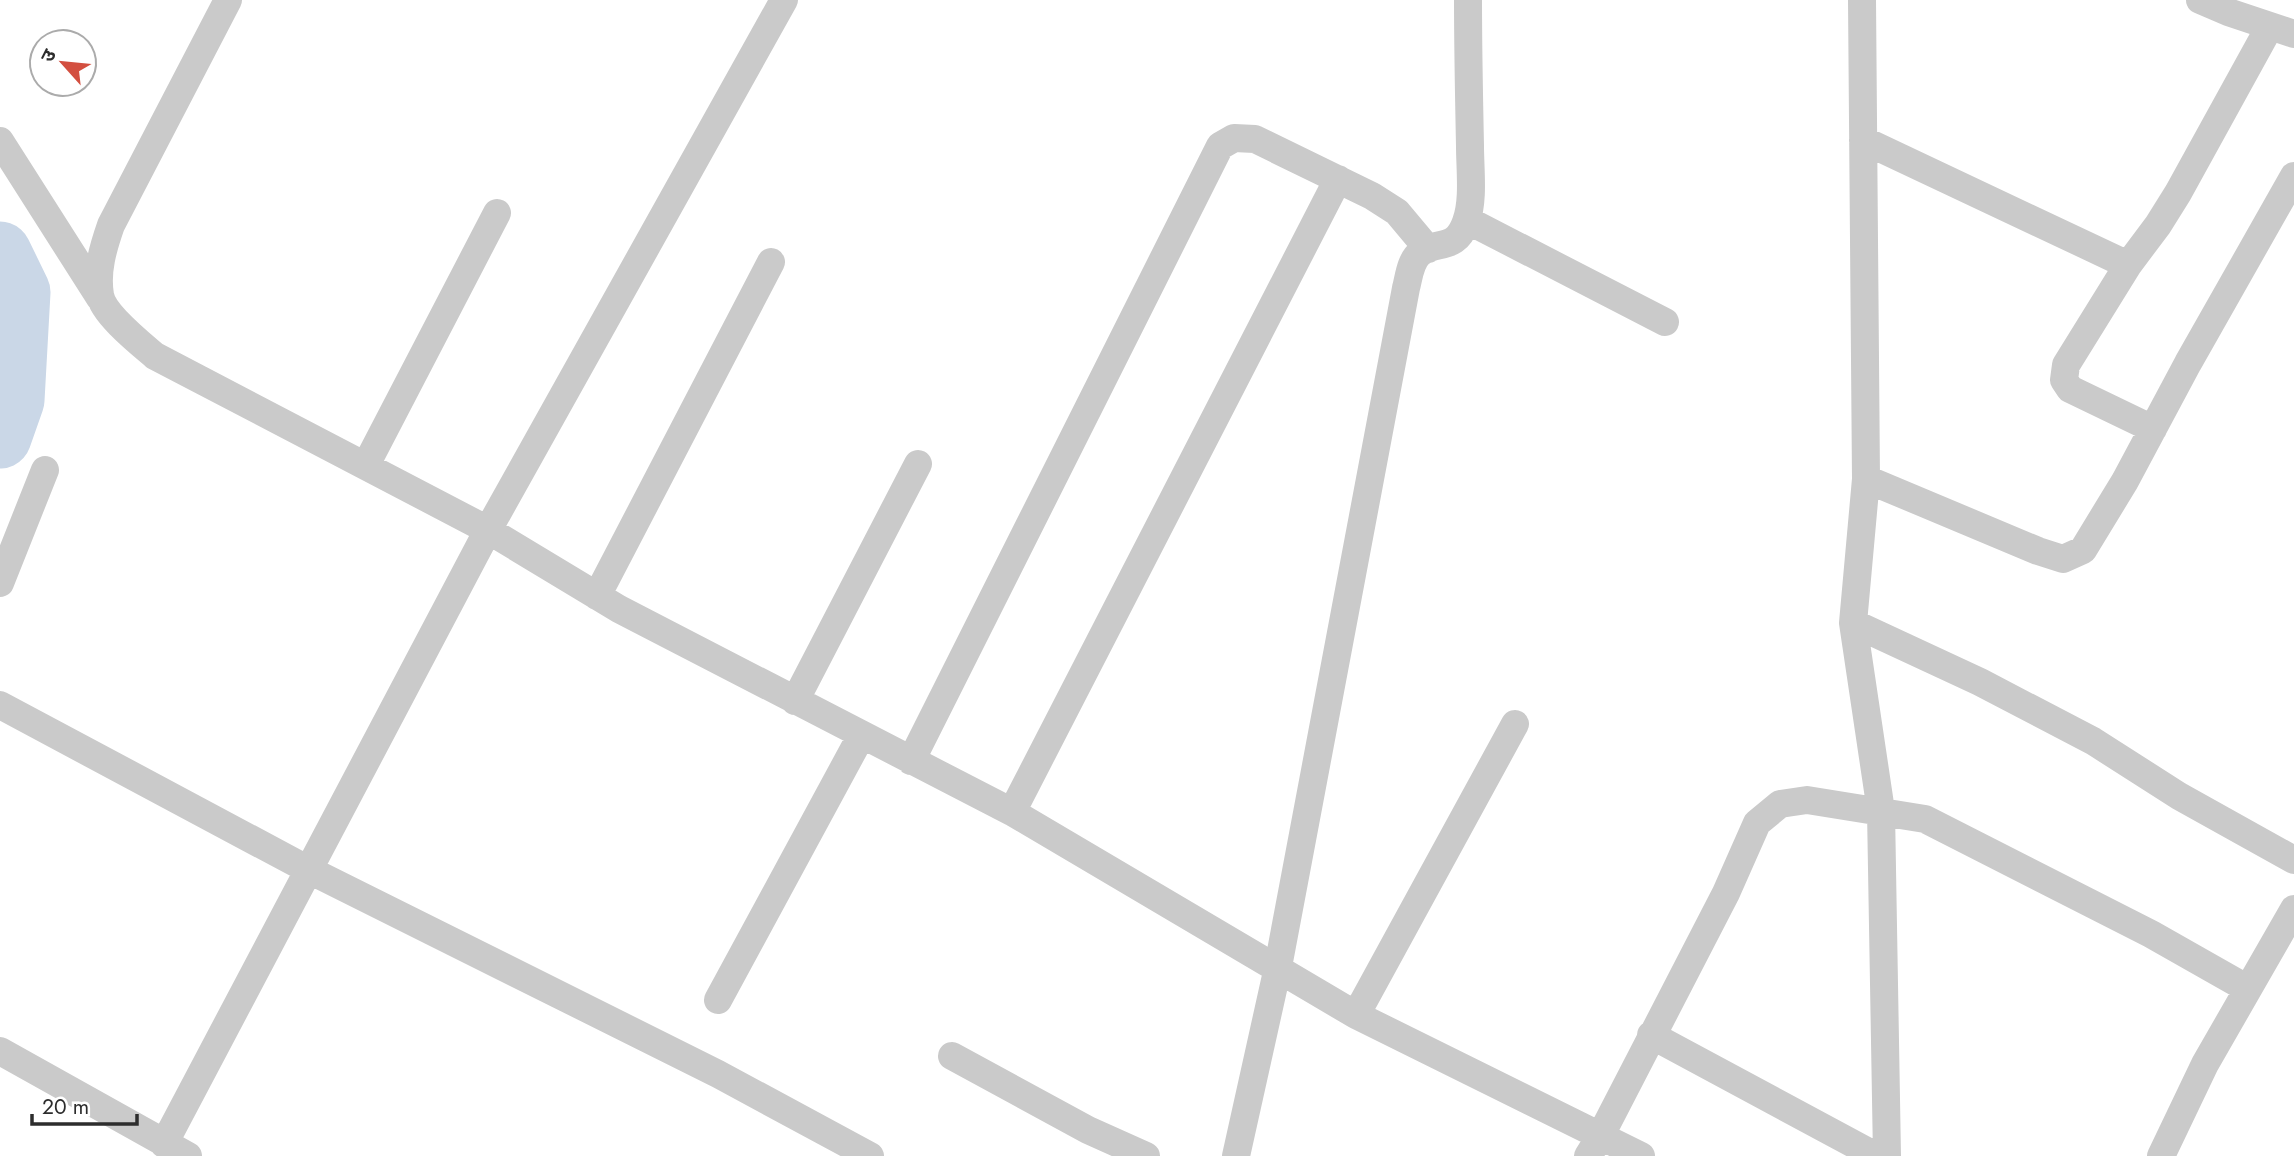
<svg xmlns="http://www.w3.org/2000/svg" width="2294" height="1156" viewBox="0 0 2294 1156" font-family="Jost,'Noto Sans Devanagari',sans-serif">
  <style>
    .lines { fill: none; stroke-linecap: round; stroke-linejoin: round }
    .river { stroke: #cad7e7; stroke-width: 63 }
    .minor { stroke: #cacaca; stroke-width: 28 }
  </style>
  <rect width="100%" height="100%" fill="#fff"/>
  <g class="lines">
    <path class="river" d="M 0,253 L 19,292 L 13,400 L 0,437"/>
    <path class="minor" d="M 228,0 L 111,225 C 103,248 96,271 100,295 C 103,314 141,344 155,356 L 488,530 L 619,609 L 1012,812 L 1356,1015 L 1641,1156
      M 1862,0 L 1866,479 L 1853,623 L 1881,811 L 1887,1156
      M 2200,0 L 2228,12 L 2294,34
      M 1863,140 L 2128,265
      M 0,141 L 100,298
      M 1467,220 L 1665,322
      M 2153,429 L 2070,389 L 2064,380 L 2066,365 L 2128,265 L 2158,225 L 2178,193 L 2270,26
      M 366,465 L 497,213
      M 1866,479 L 2038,551 L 2063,559 L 2083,550 L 2125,481 L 2188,363 L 2294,176
      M 0,583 L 45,470
      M 597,596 L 771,262
      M 1853,623 L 1980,682 L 2093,741 L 2179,796 L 2294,860
      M 795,701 L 918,464
      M 0,705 L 307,869 L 718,1074 L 870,1156
      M 911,761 L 1220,146 L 1234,138 L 1255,139 L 1372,196 L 1397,212 L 1428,249
      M 1012,812 L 1338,179
      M 718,1000 L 861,736
      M 1356,1015 L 1515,724
      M 1651,1035 L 1876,1156
      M 0,1051 L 188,1156
      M 952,1056 L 1088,1130 L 1146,1156
      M 164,1144 L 488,530 L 784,0
      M 1236,1156 L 1278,967 L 1406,288 C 1409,277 1410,261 1420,253 C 1437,239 1455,253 1466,222 C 1474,200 1470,170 1470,146 C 1469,98 1468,49 1468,0
      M 1588,1156 L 1601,1135 L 1726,893 L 1757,823 L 1780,804 L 1807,800 L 1925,819 L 2151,934 L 2248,989
      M 2161,1156 L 2205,1064 L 2294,909"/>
  </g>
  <g transform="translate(63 63) rotate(297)"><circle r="33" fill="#ffffff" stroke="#ababab" stroke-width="2"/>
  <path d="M0-5L12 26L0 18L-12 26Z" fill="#d34f40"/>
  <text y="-10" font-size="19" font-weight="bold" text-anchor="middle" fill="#2d2d2d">उ</text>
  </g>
  <path d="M32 1114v10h105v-10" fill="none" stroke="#2d2d2d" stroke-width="3.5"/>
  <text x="42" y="1114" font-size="21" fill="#2d2d2d" stroke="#ffffff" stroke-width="5" paint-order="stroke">20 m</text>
</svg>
